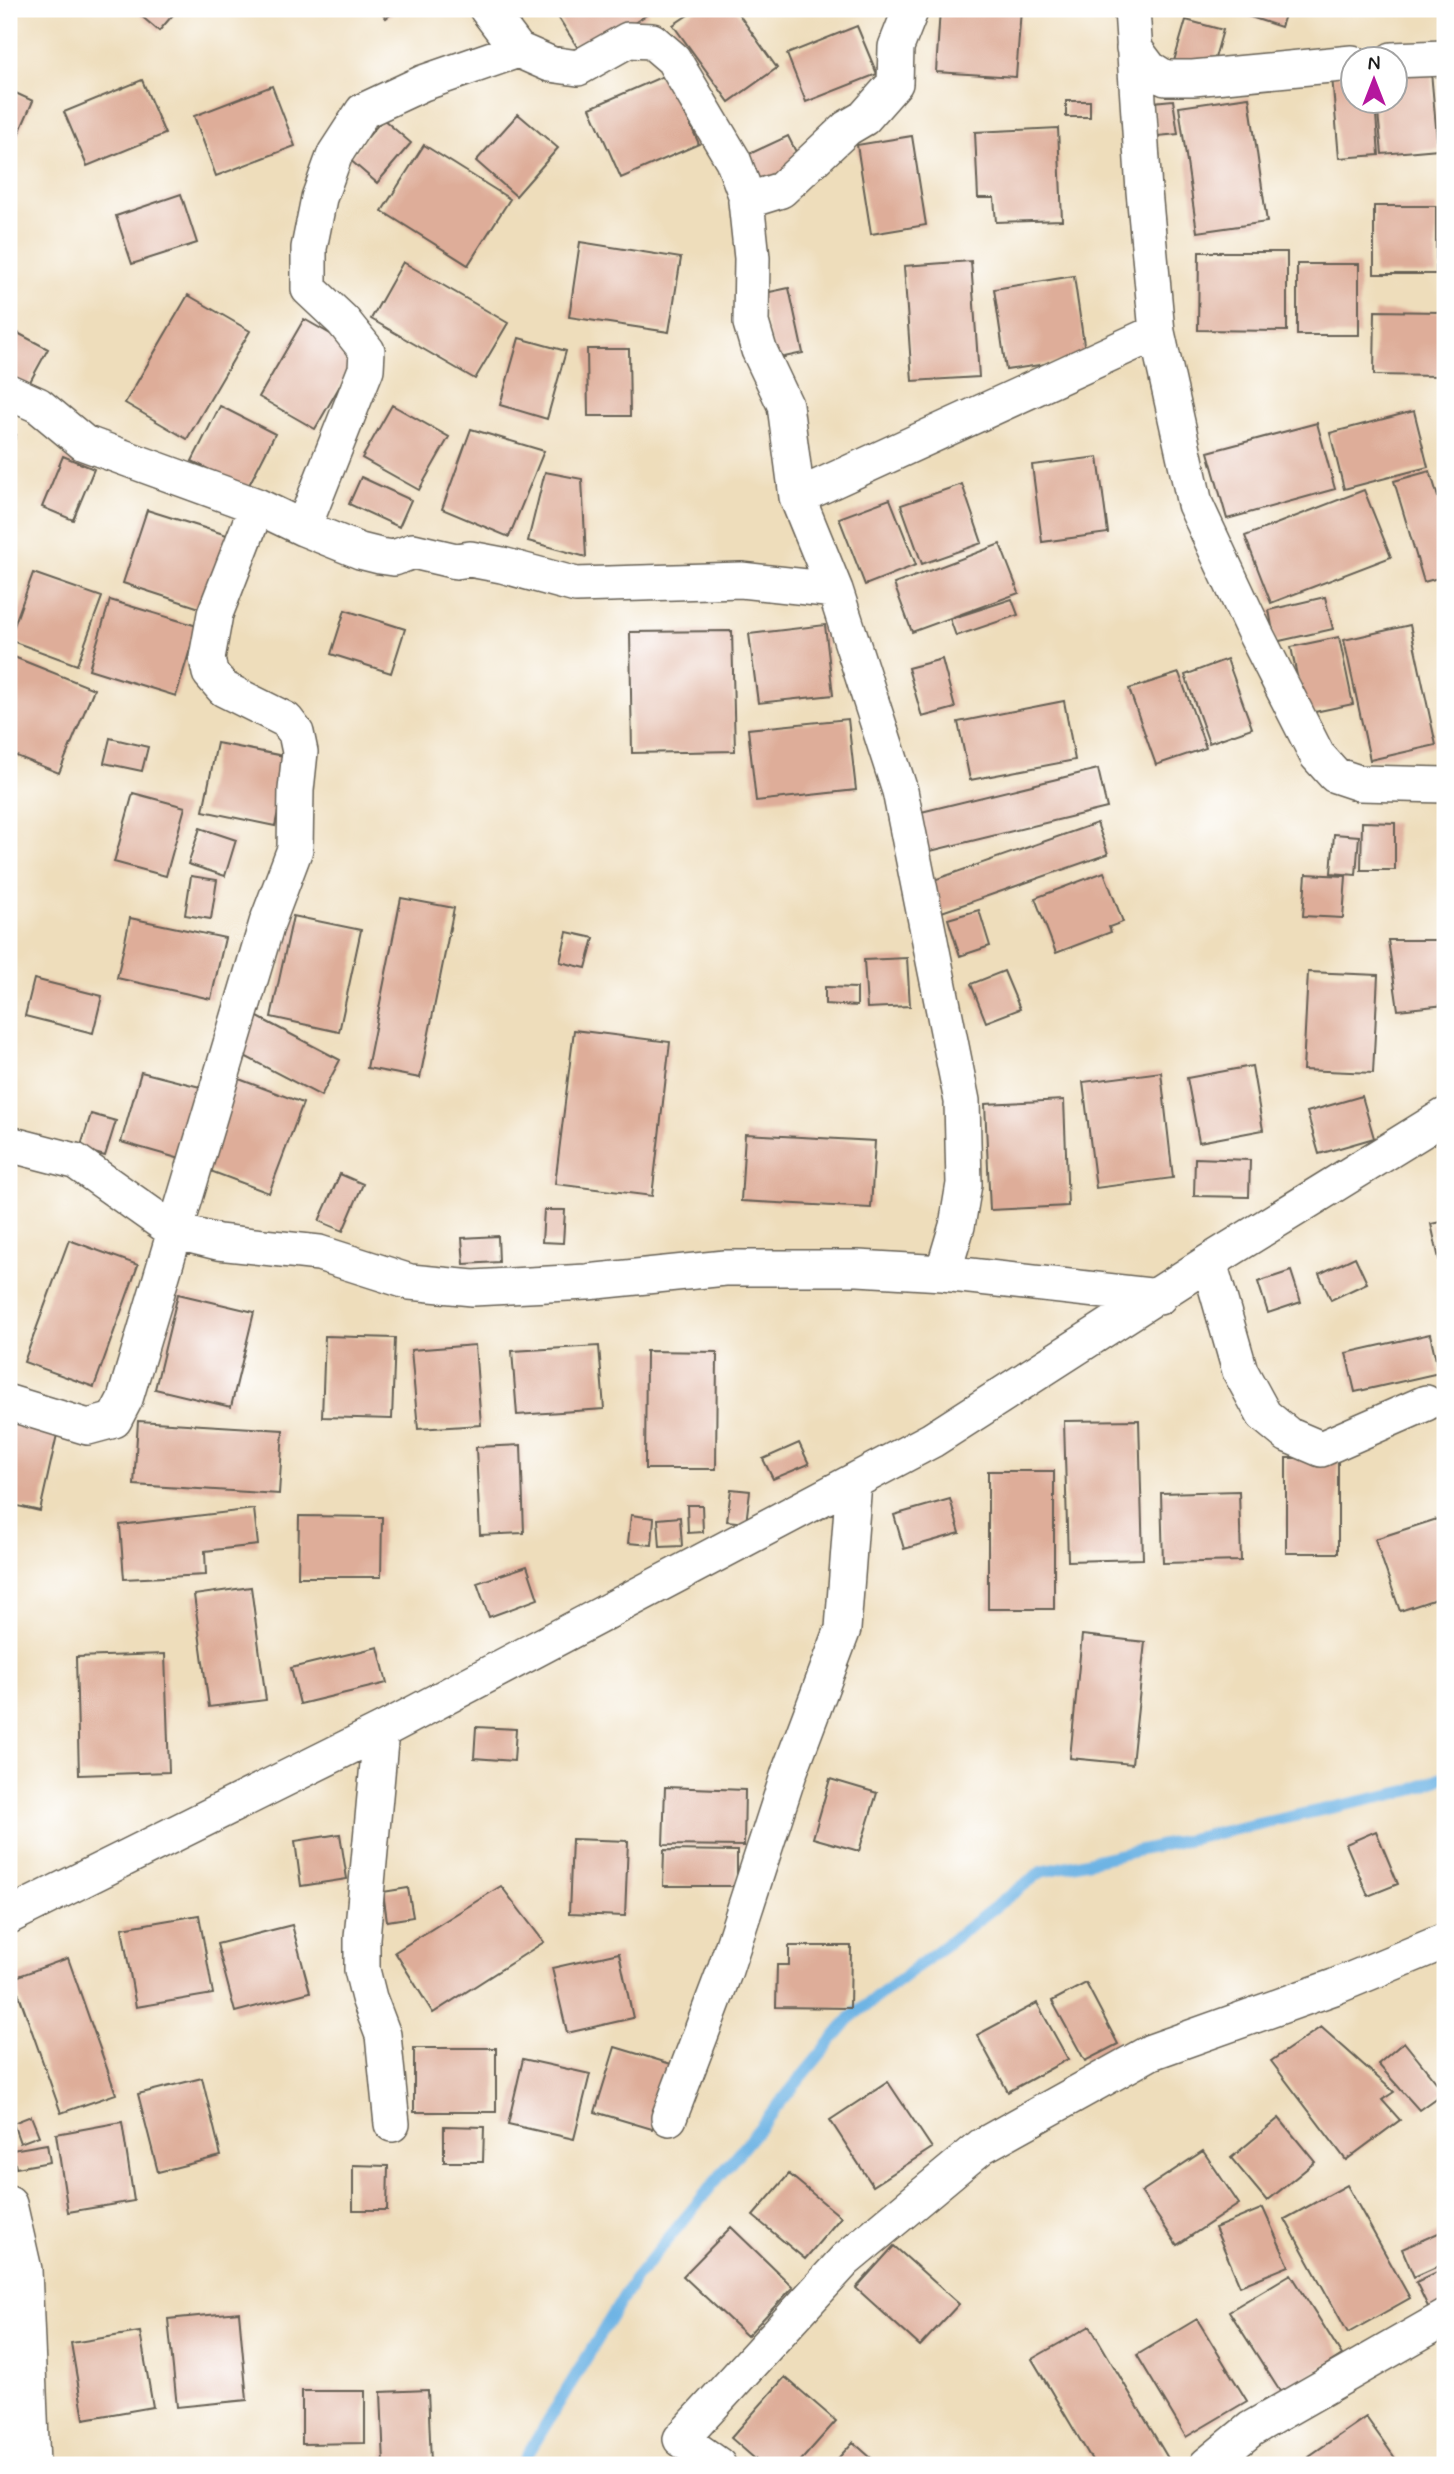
<svg xmlns="http://www.w3.org/2000/svg" width="1454" height="2474" viewBox="0 0 1454 2474" font-family="Mynerve,sans-serif">
  <style>
    .lines { fill: none; stroke-linecap: round; stroke-linejoin: round }
    .stream { stroke: #6eb4e4; stroke-width: 12 }
    .building { fill: #dead99 }
    .minor-casing { stroke: #666054; stroke-width: 38 }
    .minor { stroke: #fff; stroke-width: 35 }
  </style>
  <rect width="100%" height="100%" fill="#fff"/>
  <filter id="ink" filterUnits="userSpaceOnUse"><feTurbulence type="fractalNoise" baseFrequency=".0143" numOctaves="2"/><feDisplacementMap in="SourceGraphic" scale="14" xChannelSelector="R" yChannelSelector="G"/><feConvolveMatrix kernelMatrix="1 2 1 2 8 2 1 2 1" color-interpolation-filters="sRGB"/></filter>
  <filter id="wash" filterUnits="userSpaceOnUse"><feTurbulence type="fractalNoise" baseFrequency=".00686" numOctaves="4" result="noise"/><feDisplacementMap in="SourceGraphic" scale="28" xChannelSelector="R" yChannelSelector="G"/><feGaussianBlur stdDeviation="1.57" result="paint"/><feColorMatrix in="noise" values="0 0 0 0 0 0 0 0 0 0 0 0 0 0 0 0 0 1.4 0 .05"/><feComposite in="paint" operator="in"/></filter>
  <g filter="url(#wash)">
    <rect width="100%" height="100%" fill="#edb"/>
    <g class="lines">
      <path class="stream" d="M 521,2465 L 634,2280 L 851,2017 L 1041,1872 L 1412,1790 L 1445,1776"/>
    </g>
    <g id="blocks">
      <path class="building" d="M 133,9 L 178,9 L 159,31 Z
        M 379,9 L 398,9 L 386,18 Z
        M 553,9 L 645,9 L 648,14 L 583,56 Z
        M 697,9 L 735,9 L 777,68 L 729,102 L 673,25 Z
        M 940,9 L 1021,9 L 1016,77 L 936,72 Z
        M 1226,9 L 1287,9 L 1281,27 Z
        M 1186,20 L 1223,30 L 1211,72 L 1174,61 Z
        M 857,26 L 877,74 L 806,102 L 787,54 Z
        M 1431,72 L 1438,149 L 1382,154 L 1377,102 L 1394,102 L 1394,75 Z
        M 668,74 L 699,144 L 621,178 L 590,108 Z
        M 1352,74 L 1352,102 L 1375,102 L 1379,155 L 1339,158 L 1332,76 Z
        M 142,80 L 165,134 L 87,166 L 64,112 Z
        M 272,86 L 295,146 L 216,176 L 194,116 Z
        M 9,90 L 33,101 L 9,156 Z
        M 1249,97 L 1267,222 L 1197,232 L 1179,107 Z
        M 1173,100 L 1178,134 L 1158,136 L 1153,102 Z
        M 1066,101 L 1090,101 L 1090,117 L 1066,117 Z
        M 518,114 L 558,148 L 516,196 L 476,161 Z
        M 383,119 L 411,143 L 377,183 L 349,159 Z
        M 1058,128 L 1062,220 L 996,222 L 994,198 L 978,198 L 975,132 Z
        M 788,136 L 802,164 L 757,186 L 743,157 Z
        M 912,136 L 926,225 L 871,234 L 857,145 Z
        M 424,145 L 510,199 L 468,265 L 382,211 Z
        M 181,194 L 197,243 L 132,264 L 116,216 Z
        M 1374,206 L 1436,206 L 1436,274 L 1374,274 Z
        M 1443,211 L 1445,211 L 1445,241 L 1442,241 Z
        M 580,242 L 681,258 L 669,332 L 569,317 Z
        M 1199,252 L 1287,252 L 1287,331 L 1198,330 Z
        M 971,261 L 979,377 L 912,381 L 904,266 Z
        M 403,262 L 508,323 L 475,379 L 371,319 Z
        M 1297,264 L 1359,264 L 1359,335 L 1297,335 Z
        M 1074,276 L 1086,358 L 1006,370 L 994,289 Z
        M 789,288 L 803,353 L 775,359 L 760,294 Z
        M 188,295 L 250,331 L 187,439 L 125,403 Z
        M 1375,311 L 1441,312 L 1440,376 L 1374,375 Z
        M 304,319 L 360,351 L 315,429 L 259,397 Z
        M 12,330 L 48,349 L 26,389 L 9,379 L 9,336 Z
        M 519,338 L 566,351 L 547,419 L 500,405 Z
        M 587,349 L 629,349 L 630,416 L 588,416 Z
        M 392,405 L 449,437 L 419,490 L 362,458 Z
        M 220,406 L 275,434 L 247,489 L 192,461 Z
        M 1414,411 L 1428,467 L 1344,489 L 1330,433 Z
        M 1317,423 L 1335,489 L 1227,519 L 1208,452 Z
        M 471,429 L 544,451 L 509,537 L 442,509 Z
        M 9,432 L 16,435 L 9,452 Z
        M 63,456 L 94,469 L 73,520 L 42,507 Z
        M 1098,457 L 1108,533 L 1042,542 L 1032,465 Z
        M 1430,471 L 1445,520 L 1445,576 L 1424,582 L 1394,481 Z
        M 545,472 L 582,479 L 586,557 L 528,541 Z
        M 361,477 L 411,500 L 399,527 L 349,504 Z
        M 962,484 L 982,543 L 922,564 L 901,505 Z
        M 1364,490 L 1391,557 L 1271,603 L 1245,536 Z
        M 890,499 L 916,565 L 865,585 L 839,518 Z
        M 147,510 L 233,537 L 209,611 L 123,583 Z
        M 1000,544 L 1019,593 L 912,632 L 894,584 Z
        M 33,573 L 102,597 L 77,665 L 9,640 Z
        M 1325,597 L 1333,629 L 1275,642 L 1269,610 Z
        M 1012,599 L 1018,615 L 956,636 L 950,619 Z
        M 110,600 L 197,626 L 176,696 L 89,669 Z
        M 345,610 L 405,629 L 391,673 L 331,654 Z
        M 825,625 L 833,695 L 758,703 L 749,634 Z
        M 1410,625 L 1436,745 L 1370,760 L 1344,640 Z
        M 732,631 L 735,751 L 632,753 L 630,632 Z
        M 1339,637 L 1353,704 L 1305,714 L 1291,647 Z
        M 9,655 L 94,689 L 59,773 L 9,753 Z
        M 942,659 L 955,708 L 922,717 L 908,668 Z
        M 1227,659 L 1252,728 L 1209,743 L 1185,675 Z
        M 1179,673 L 1206,748 L 1156,765 L 1129,689 Z
        M 1064,701 L 1075,760 L 970,780 L 958,722 Z
        M 848,719 L 856,790 L 756,801 L 748,729 Z
        M 110,738 L 148,747 L 142,771 L 104,763 Z
        M 217,743 L 289,757 L 275,826 L 203,811 Z
        M 1098,769 L 1107,808 L 922,853 L 913,814 Z
        M 133,793 L 185,807 L 166,876 L 114,862 Z
        M 1362,822 L 1395,823 L 1395,870 L 1361,870 Z
        M 1097,823 L 1108,854 L 939,913 L 928,882 Z
        M 200,828 L 236,840 L 225,876 L 188,864 Z
        M 1334,834 L 1359,836 L 1356,875 L 1331,873 Z
        M 1104,872 L 1123,922 L 1109,927 L 1111,932 L 1056,953 L 1035,898 Z
        M 1306,874 L 1346,876 L 1343,918 L 1303,916 Z
        M 191,876 L 217,880 L 211,919 L 185,915 Z
        M 401,898 L 454,908 L 420,1078 L 367,1068 Z
        M 979,910 L 990,946 L 960,956 L 948,919 Z
        M 293,916 L 361,930 L 339,1032 L 271,1017 Z
        M 130,918 L 225,938 L 211,999 L 117,978 Z
        M 567,932 L 594,938 L 586,968 L 560,962 Z
        M 1388,940 L 1445,940 L 1445,1005 L 1398,1010 Z
        M 907,958 L 910,1006 L 867,1008 L 864,960 Z
        M 1004,971 L 1020,1009 L 986,1022 L 971,984 Z
        M 1308,972 L 1378,975 L 1373,1073 L 1303,1070 Z
        M 34,979 L 102,996 L 93,1033 L 25,1016 Z
        M 825,987 L 857,988 L 857,1006 L 825,1004 Z
        M 254,1015 L 340,1060 L 321,1096 L 235,1051 Z
        M 574,1030 L 670,1042 L 652,1196 L 555,1184 Z
        M 1252,1066 L 1263,1130 L 1199,1142 L 1187,1078 Z
        M 141,1072 L 204,1088 L 184,1160 L 121,1142 Z
        M 1161,1072 L 1173,1178 L 1096,1188 L 1083,1082 Z
        M 231,1076 L 303,1103 L 269,1193 L 197,1166 Z
        M 1362,1096 L 1374,1138 L 1319,1154 L 1307,1112 Z
        M 1064,1100 L 1068,1206 L 990,1210 L 985,1104 Z
        M 91,1114 L 116,1121 L 105,1156 L 80,1149 Z
        M 745,1134 L 875,1141 L 871,1208 L 741,1201 Z
        M 1195,1158 L 1250,1160 L 1249,1197 L 1194,1196 Z
        M 340,1174 L 363,1184 L 343,1231 L 319,1221 Z
        M 544,1210 L 565,1210 L 563,1243 L 542,1242 Z
        M 1445,1221 L 1445,1281 L 1444,1281 L 1431,1224 Z
        M 498,1236 L 499,1262 L 464,1264 L 462,1238 Z
        M 69,1240 L 138,1265 L 94,1387 L 24,1362 Z
        M 1355,1257 L 1367,1283 L 1331,1300 L 1319,1274 Z
        M 1291,1271 L 1301,1302 L 1268,1313 L 1258,1282 Z
        M 178,1294 L 254,1312 L 231,1407 L 155,1389 Z
        M 1430,1334 L 1439,1373 L 1355,1392 L 1346,1353 Z
        M 325,1336 L 395,1338 L 392,1419 L 322,1417 Z
        M 475,1345 L 481,1425 L 418,1429 L 411,1350 Z
        M 599,1346 L 604,1409 L 517,1415 L 512,1351 Z
        M 646,1351 L 717,1352 L 716,1469 L 645,1469 Z
        M 9,1408 L 60,1421 L 40,1511 L 9,1504 Z
        M 1139,1420 L 1143,1559 L 1068,1561 L 1064,1421 Z
        M 138,1421 L 283,1430 L 279,1494 L 134,1485 Z
        M 799,1443 L 809,1464 L 773,1479 L 763,1459 Z
        M 521,1445 L 524,1533 L 480,1535 L 476,1447 Z
        M 1286,1458 L 1338,1458 L 1338,1553 L 1286,1553 Z
        M 988,1471 L 1054,1471 L 1054,1609 L 988,1609 Z
        M 731,1489 L 750,1491 L 746,1523 L 727,1521 Z
        M 1239,1491 L 1241,1561 L 1163,1563 L 1161,1493 Z
        M 950,1499 L 960,1533 L 904,1549 L 894,1515 Z
        M 687,1505 L 702,1505 L 703,1532 L 688,1533 Z
        M 254,1509 L 258,1545 L 205,1551 L 206,1575 L 124,1579 L 120,1525 Z
        M 631,1515 L 654,1518 L 652,1545 L 628,1543 Z
        M 299,1516 L 382,1517 L 381,1577 L 298,1577 Z
        M 680,1517 L 682,1546 L 660,1547 L 658,1519 Z
        M 1437,1519 L 1445,1543 L 1445,1596 L 1400,1611 L 1375,1539 Z
        M 527,1566 L 538,1599 L 489,1617 L 477,1583 Z
        M 251,1587 L 266,1700 L 209,1707 L 194,1595 Z
        M 1082,1635 L 1145,1642 L 1132,1764 L 1070,1758 Z
        M 378,1647 L 387,1683 L 300,1704 L 291,1668 Z
        M 165,1654 L 169,1772 L 79,1775 L 76,1657 Z
        M 476,1727 L 516,1729 L 514,1761 L 474,1758 Z
        M 830,1779 L 877,1793 L 859,1851 L 813,1838 Z
        M 665,1787 L 745,1790 L 744,1846 L 663,1845 Z
        M 1376,1831 L 1398,1884 L 1368,1896 L 1346,1844 Z
        M 340,1834 L 347,1879 L 301,1886 L 295,1841 Z
        M 572,1839 L 628,1841 L 625,1916 L 569,1914 Z
        M 664,1850 L 737,1851 L 737,1886 L 663,1886 Z
        M 501,1886 L 544,1942 L 433,2013 L 395,1952 Z
        M 408,1888 L 413,1917 L 387,1921 L 383,1892 Z
        M 199,1915 L 213,1994 L 136,2007 L 122,1928 Z
        M 292,1925 L 310,1992 L 235,2012 L 217,1944 Z
        M 789,1946 L 851,1946 L 850,2008 L 776,2007 L 777,1965 L 789,1965 Z
        M 619,1953 L 633,2018 L 567,2033 L 552,1968 Z
        M 68,1958 L 116,2094 L 61,2113 L 13,1978 Z
        M 1086,1983 L 1118,2044 L 1085,2061 L 1052,2001 Z
        M 1037,2003 L 1068,2059 L 1008,2092 L 977,2035 Z
        M 1321,2027 L 1394,2092 L 1382,2100 L 1400,2120 L 1346,2160 L 1271,2061 Z
        M 1404,2042 L 1444,2092 L 1419,2110 L 1378,2064 Z
        M 615,2047 L 671,2064 L 652,2129 L 595,2112 Z
        M 414,2048 L 496,2048 L 496,2112 L 414,2112 Z
        M 523,2059 L 590,2074 L 574,2139 L 508,2124 Z
        M 202,2078 L 221,2156 L 158,2172 L 138,2094 Z
        M 888,2082 L 932,2148 L 873,2186 L 830,2120 Z
        M 31,2116 L 39,2136 L 20,2143 L 13,2123 Z
        M 1279,2118 L 1315,2162 L 1267,2201 L 1231,2158 Z
        M 122,2122 L 134,2201 L 68,2212 L 56,2134 Z
        M 444,2126 L 484,2127 L 483,2162 L 444,2162 Z
        M 47,2144 L 50,2162 L 16,2168 L 12,2150 Z
        M 1203,2151 L 1239,2204 L 1177,2245 L 1141,2192 Z
        M 353,2165 L 388,2166 L 387,2210 L 353,2210 Z
        M 789,2174 L 841,2217 L 805,2259 L 753,2216 Z
        M 1347,2185 L 1410,2298 L 1348,2333 L 1285,2219 Z
        M 1263,2208 L 1289,2266 L 1240,2286 L 1215,2228 Z
        M 731,2227 L 793,2287 L 747,2336 L 683,2276 Z
        M 1445,2230 L 1445,2263 L 1414,2277 L 1402,2249 Z
        M 894,2246 L 959,2304 L 920,2346 L 856,2288 Z
        M 1445,2268 L 1445,2308 L 1432,2315 L 1416,2282 Z
        M 1291,2274 L 1342,2355 L 1281,2393 L 1229,2311 Z
        M 239,2312 L 247,2400 L 177,2407 L 168,2319 Z
        M 1197,2319 L 1247,2401 L 1186,2437 L 1137,2355 Z
        M 1090,2326 L 1172,2465 L 1095,2465 L 1032,2359 Z
        M 140,2332 L 153,2407 L 84,2419 L 71,2343 Z
        M 785,2377 L 836,2421 L 797,2465 L 762,2465 L 731,2438 Z
        M 428,2390 L 431,2463 L 384,2465 L 381,2392 Z
        M 302,2391 L 365,2391 L 365,2443 L 302,2444 Z
        M 1366,2417 L 1400,2465 L 1315,2465 L 1309,2456 Z
        M 853,2442 L 879,2465 L 832,2465 Z"/>
    </g>
  </g>
  <g filter="url(#ink)">
    <use href="#blocks" fill-opacity="0" stroke="#666054" stroke-width="2"/>
    <g class="lines">
      <g class="minor-casing">
        <path id="minor" d="M 487,9 L 518,50 L 550,64 L 578,68 L 628,40 L 652,41 L 673,59 L 733,160 L 748,200 L 746,201 L 752,258 L 751,323 L 759,350 L 785,405 L 797,497 L 835,590 L 900,791 L 962,1101 L 964,1184 L 957,1226 L 943,1273
          M 1132,9 L 1144,191 L 1157,332 L 1195,504 L 1255,633 L 1317,755 L 1335,775 L 1359,783 L 1445,785
          M 1134,48 L 1149,68 L 1165,78 L 1193,78 L 1352,63
          M 1392,60 L 1445,58
          M 746,201 L 781,190 L 847,128 L 864,118 L 895,83 L 896,47 L 911,9
          M 9,392 L 38,405 L 84,443 L 257,506 L 303,528 L 360,551 L 380,556 L 394,558 L 413,551 L 456,561 L 470,559 L 502,565 L 576,585 L 741,580 L 835,590
          M 797,497 L 1157,332
          M 303,528 L 366,369 L 367,351 L 343,321 L 309,289 L 309,248 L 319,198 L 335,154 L 363,111 L 423,83 L 518,50
          M 9,1144 L 75,1161 L 174,1231 L 218,1242 L 319,1253 L 410,1282 L 473,1288 L 587,1282 L 725,1268 L 858,1268 L 943,1273 L 1159,1297
          M 1209,1262 L 1240,1371 L 1264,1415 L 1288,1435 L 1321,1449 L 1426,1403
          M 9,1403 L 88,1427 L 114,1420 L 125,1399 L 267,923 L 295,849 L 296,790 L 300,752 L 296,733 L 286,720 L 224,689 L 210,673 L 207,658 L 215,614 L 257,506
          M 381,1731 L 362,1938 L 362,1970 L 369,1998 L 383,2035 L 392,2124
          M 9,1916 L 381,1731 L 932,1440 L 1209,1262 L 1445,1116
          M 669,2118 L 725,1970 L 789,1773 L 843,1629 L 854,1481
          M 9,2204 L 24,2270 L 32,2465
          M 718,2465 L 681,2439 L 845,2260 L 982,2146 L 1151,2052 L 1334,1987 L 1445,1941
          M 1207,2465 L 1251,2429 L 1445,2318"/>
      </g>
      <use href="#minor" class="minor"/>
    </g>
  </g>
  <rect width="1454" height="2474" fill="none" stroke="#fff" stroke-width="35"/>
  <g transform="translate(1374 80)"><circle r="33" fill="#ffffff" stroke="#a4a4a4" stroke-width="2"/>
  <path d="M0-5L12 26L0 18L-12 26Z" fill="#b5179e"/>
  <text y="-10" font-size="19" font-weight="bold" text-anchor="middle" fill="#1c1c1c">N</text>
  </g>
</svg>
